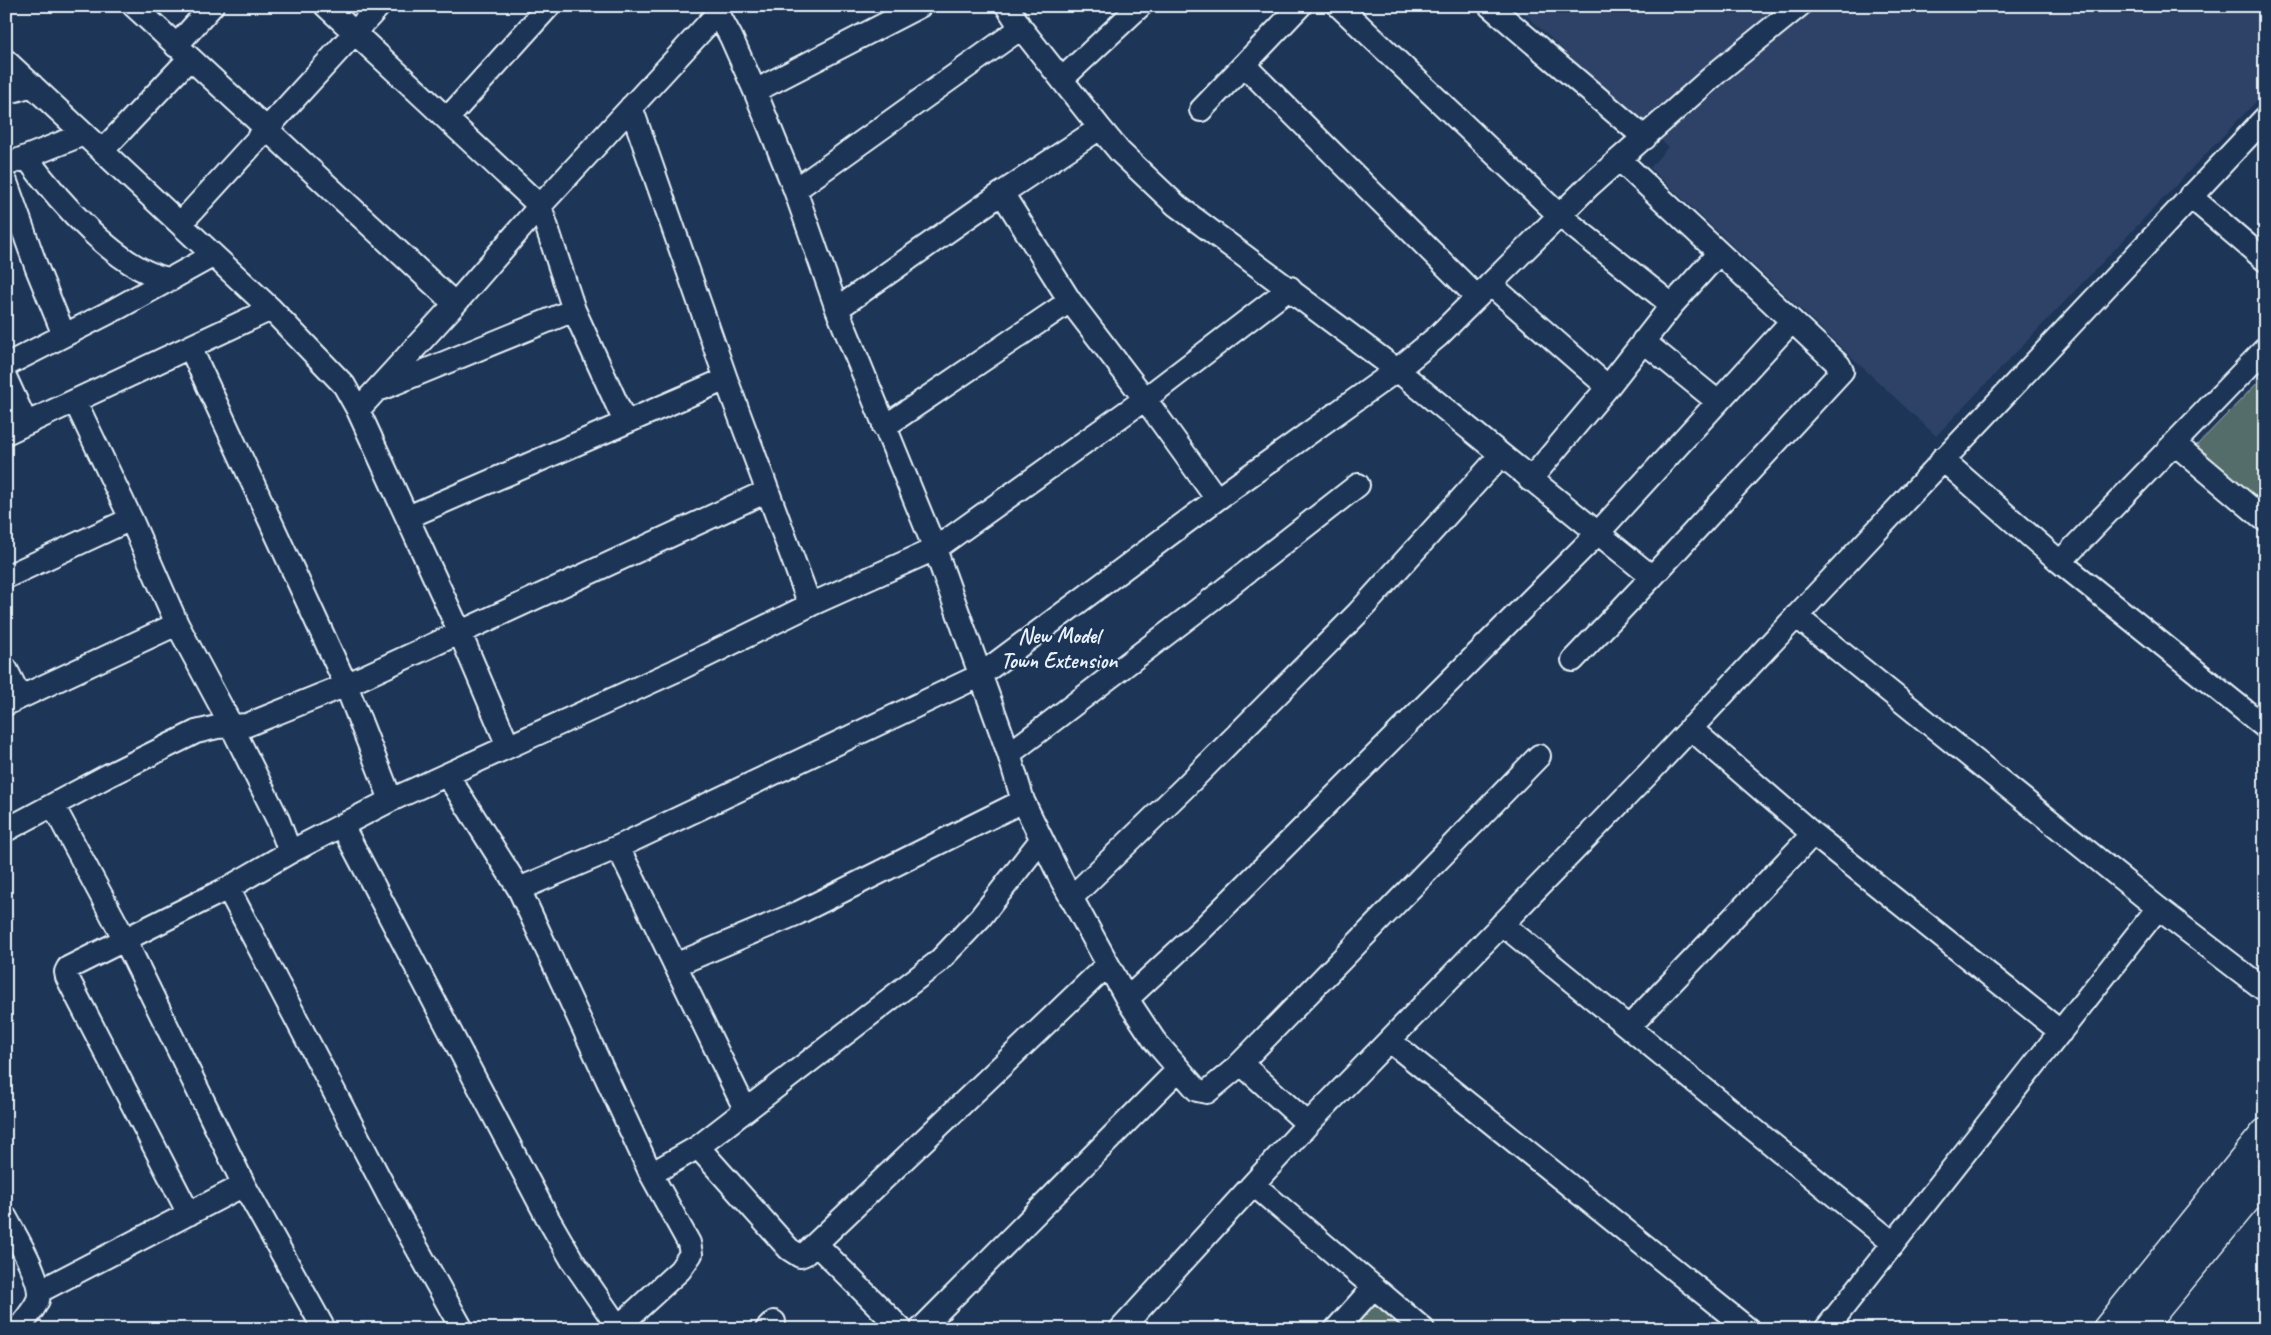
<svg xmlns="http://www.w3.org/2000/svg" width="2271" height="1335" viewBox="0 0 2271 1335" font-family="Caveat,sans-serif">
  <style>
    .built { fill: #2e4367 }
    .green { fill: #556d6a; stroke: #9eafb1 }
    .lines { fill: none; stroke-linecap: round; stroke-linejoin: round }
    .street-casing { stroke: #e8f1f8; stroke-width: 26 }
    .secondary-casing { stroke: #e8f1f8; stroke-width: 31 }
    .street { stroke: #1d3557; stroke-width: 22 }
    .secondary { stroke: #1d3557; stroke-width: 28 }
    .labels { text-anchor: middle; stroke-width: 4; stroke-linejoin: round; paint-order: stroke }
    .neighbourhood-label { font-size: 22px; font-weight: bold; fill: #e8f1f8; stroke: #1d3557 }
  </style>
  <rect width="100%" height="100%" fill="#1d3557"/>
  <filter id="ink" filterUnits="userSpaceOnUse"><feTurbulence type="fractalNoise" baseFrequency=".02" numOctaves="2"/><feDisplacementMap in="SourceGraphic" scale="10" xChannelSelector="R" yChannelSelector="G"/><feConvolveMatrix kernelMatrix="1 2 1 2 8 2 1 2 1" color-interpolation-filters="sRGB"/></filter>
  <g filter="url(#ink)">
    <path class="built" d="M 1516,6 L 2265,6 L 2265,92 L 1936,436 L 1650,168 L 1668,147 Z"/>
    <path class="green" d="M 2265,375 L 2265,506 L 2194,448 Z
      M 1373,1303 L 1404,1329 L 1352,1329 Z"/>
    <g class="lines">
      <g class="street-casing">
        <path id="street" d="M 134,6 L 455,304
          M 326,6 L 540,206 L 574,310 L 625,422
          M 714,6 L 731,37 L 755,91 L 795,190 L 837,309 L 935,549 L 1009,754 L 1023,801 L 1061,879 L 1127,999 L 1154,1040 L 1197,1090 L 1207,1092 L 1236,1068 L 1246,1068 L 1308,1124
          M 1007,6 L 1021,28 L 1100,128 L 1120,152 L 1176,205 L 1397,370 L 1652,577
          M 1339,6 L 1559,215 L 1672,305
          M 1490,6 L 1645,138
          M 176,46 L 212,6
          M 6,61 L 271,309 L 344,385 L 358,410 L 460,633 L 508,746
          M 1244,65 L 1477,297
          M 1062,79 L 1140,6
          M 755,91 L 920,6
          M 6,93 L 32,85
          M 631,107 L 726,379 L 810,605
          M 1201,110 L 1300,6
          M 447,119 L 549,6
          M 102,151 L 190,58
          M 26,157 C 55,196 121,275 172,279
          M 6,165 L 84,134
          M 6,182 L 36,266 L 64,335
          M 795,190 L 1021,28
          M 1002,193 L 1070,301 L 1145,399 L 1217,499
          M 2190,196 L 2265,260
          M 180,224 L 379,6
          M 1490,284 L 1608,387
          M 837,309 L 1002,193 L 1100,128
          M 1643,341 L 1718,402
          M 190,347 L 346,685 L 391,800
          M 6,365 L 116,309 L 212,256
          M 6,379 L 26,423
          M 383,388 L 574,310
          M 75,401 L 131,519 L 177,624 L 232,727 L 278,820 L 290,852
          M 358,410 L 455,304 L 540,206 L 718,13
          M 884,427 L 1070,301
          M 6,433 L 271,309
          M 2175,444 L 2265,520
          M 1942,459 L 2060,562 L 2265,727
          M 1530,480 L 1608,387 L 1672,305 L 1718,254
          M 408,517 L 726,379
          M 2060,562 L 2265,349
          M 6,577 L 131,519
          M 1796,616 L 2158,908 L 2265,990
          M 1573,660 L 1652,577 L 1842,371 L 1839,365 L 1620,160
          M 6,669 L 20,697
          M 6,704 L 177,624
          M 1690,728 L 1813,834 L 2061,1032
          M 1009,754 L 1211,600 L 1358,485
          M 448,776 L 519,889 L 651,1174 L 689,1243 L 691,1254 L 680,1270 L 616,1329
          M 53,805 L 125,940 L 244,1185 L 324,1329
          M 343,827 L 546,1215 L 572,1260 L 618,1327
          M 6,830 L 109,775 L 196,732 L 217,727 L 247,725 L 346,685 L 767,491
          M 618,847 L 745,1109
          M 228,888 L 398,1214 L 462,1329
          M 519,889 L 618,847 L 979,676 L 1217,499 L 1397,370 L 1438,336 L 1589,186 L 1720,70 L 1799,6
          M 1071,898 L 1184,788 L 1358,613 L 1501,455
          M 1502,924 L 1893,1243
          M 675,965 L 798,913 L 1023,801
          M 1127,999 L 1203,928 L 1597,534 L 1791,322
          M 1629,1027 L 1813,834
          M 1390,1041 L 1748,1329
          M 1236,1068 L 1539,756
          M 698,1147 L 789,1249 L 800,1256 L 805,1254 L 1107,965
          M 651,1174 L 698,1147 L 938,962 L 980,918 L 1041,840
          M 1254,1185 L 1423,1329
          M 189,1214 L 67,977 L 66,972 L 68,968 L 228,888 L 290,852 L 391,800 L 675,671 L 810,605 L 935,549 L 1145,399 L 1290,288
          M 6,1218 C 15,1235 44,1282 38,1300 C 34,1310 25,1320 18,1329
          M 816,1244 L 901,1329
          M 40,1291 L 244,1185
          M 767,1329 L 774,1322
          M 921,1329 L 1178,1070
          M 1121,1329 L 1308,1124 L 1647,775 L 2265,118
          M 1336,1329 L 1373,1288
          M 1826,1329 L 2158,908"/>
      </g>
      <g class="secondary-casing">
        <path id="secondary" d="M 2107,1329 L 2265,1133
          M 2140,1329 L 2265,1177"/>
      </g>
      <use href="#street" class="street"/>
      <use href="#secondary" class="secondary"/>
    </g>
  </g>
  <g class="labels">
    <g class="neighbourhood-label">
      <text x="1059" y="643">New Model<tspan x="1059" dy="25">Town Extension</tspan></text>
    </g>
  </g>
  <rect width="2271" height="1335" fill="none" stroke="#1d3557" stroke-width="25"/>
  <rect x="12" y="12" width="2246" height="1310" fill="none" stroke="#e8f1f8" stroke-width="2" filter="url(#ink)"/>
</svg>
